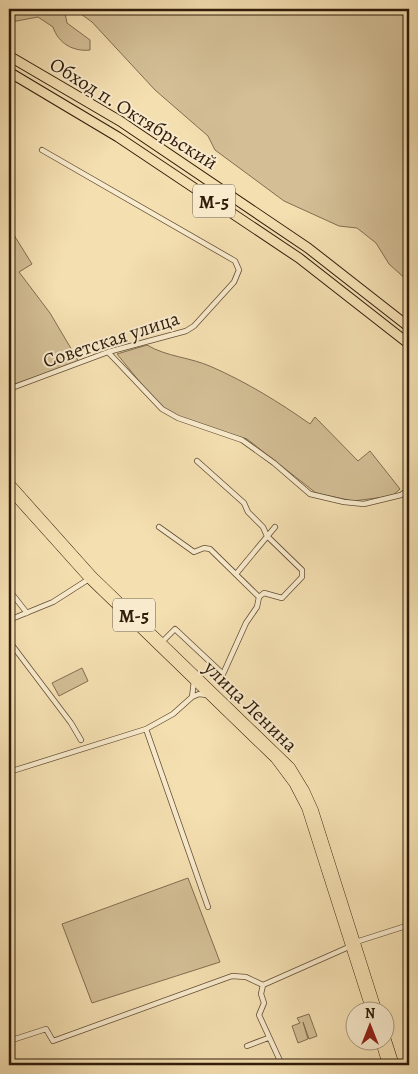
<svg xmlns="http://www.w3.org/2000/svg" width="418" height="1074" viewBox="0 0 418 1074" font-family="Alegreya,serif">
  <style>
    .green { fill: #d3be95; stroke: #826d50 }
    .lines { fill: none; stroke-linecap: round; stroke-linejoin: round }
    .street-casing { stroke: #614d34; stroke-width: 6 }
    .primary-casing { stroke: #301c0a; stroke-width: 9 }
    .highway-casing { stroke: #301c0a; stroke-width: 11 }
    .street { stroke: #f8eacc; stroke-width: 4.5 }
    .primary { stroke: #f4dfb1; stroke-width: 8 }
    .highway { stroke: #f4dfb1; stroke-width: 9 }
    .labels { text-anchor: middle; stroke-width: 4; stroke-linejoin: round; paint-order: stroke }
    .shield { fill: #f8eacc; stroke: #6c5a44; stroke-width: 1 }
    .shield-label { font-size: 19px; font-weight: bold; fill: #301c0a }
    .street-label { font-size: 20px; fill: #301c0a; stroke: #f8eacc }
  </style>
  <rect width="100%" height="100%" fill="#f4dfb1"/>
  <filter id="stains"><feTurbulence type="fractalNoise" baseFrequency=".004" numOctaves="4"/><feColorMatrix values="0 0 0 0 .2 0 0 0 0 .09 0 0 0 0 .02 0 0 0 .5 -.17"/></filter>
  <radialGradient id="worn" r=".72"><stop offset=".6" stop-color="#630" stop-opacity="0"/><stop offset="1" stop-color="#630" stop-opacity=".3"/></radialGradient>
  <path class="green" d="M 9,9 L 59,9 L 65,13 L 67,23 L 90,40 L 90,50 C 73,52 58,43 53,27 L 38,17 L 11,22 L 9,20 Z
    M 74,9 L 409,9 L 409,282 L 389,264 L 376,243 L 357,228 L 339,226 L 284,201 L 215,150 L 208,136 L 155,90 L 92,22 Z
    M 9,227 L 32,264 L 19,272 L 50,313 L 79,362 L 9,386 Z
    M 147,345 C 167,357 190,357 212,367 C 246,382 279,402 310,424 L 315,417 L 358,461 L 370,451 L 400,489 L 392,496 L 353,501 L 316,493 L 247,439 L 193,423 L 161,408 L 117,354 Z
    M 82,668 L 88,681 L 59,696 L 52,683 Z
    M 188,878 L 220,962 L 92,1003 L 62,924 Z
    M 309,1014 L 317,1036 L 309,1039 L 303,1022 L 308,1039 L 298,1043 L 292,1026 L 300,1023 L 297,1018 Z"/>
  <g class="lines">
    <g class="street-casing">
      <path id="street" d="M 108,352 L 162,409 L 178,418 L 242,440 L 274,463 L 310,494 L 344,502 L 364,504 L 401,495 L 409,489
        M 9,389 L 108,352 L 186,331 L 194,326 L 234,282 L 239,270 L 235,261 L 42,150
        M 197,461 L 244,503 L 248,512 L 263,527 L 267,536 L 302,570 L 302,577 L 282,598 L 264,593 L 259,597
        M 159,527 L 194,552 L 204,548 L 210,549 L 259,597 L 257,607 L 246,623 L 223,674 L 175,629 L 162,642
        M 236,574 L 275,527
        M 9,590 L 27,613
        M 9,620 L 53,602 L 89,579
        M 9,641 L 71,723 L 81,740
        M 192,697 L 194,681
        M 146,729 L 208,907
        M 9,772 L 146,729 L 173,714 L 192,697 L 199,694 L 207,695
        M 356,942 L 409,925
        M 9,1041 L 46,1029 L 53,1041 L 232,976 L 246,977 L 263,985
        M 247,1046 L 268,1038
        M 282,1065 L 259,1015 L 264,1003 L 261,994 L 263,985 L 351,946"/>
    </g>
    <g class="primary-casing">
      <path id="primary" d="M 9,482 L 93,576 L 291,767 L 305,790 L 314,810 L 378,1012
        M 9,490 L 89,579 L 275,759 L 293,783 L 306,808 L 371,1012
        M 386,1037 L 395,1065
        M 380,1042 L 387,1065"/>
    </g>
    <g class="highway-casing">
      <path id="highway" d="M 9,56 L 120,121 L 308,248 L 409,327
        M 9,72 L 118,137 L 299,258 L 409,344"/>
    </g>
    <use href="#street" class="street"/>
    <use href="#primary" class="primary"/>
    <use href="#highway" class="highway"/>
  </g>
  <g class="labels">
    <g class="shield">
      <rect x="193" y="184.5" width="42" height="33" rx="4"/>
      <rect x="113" y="598.5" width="42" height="33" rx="4"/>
    </g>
    <g class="shield-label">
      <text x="214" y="208">М-5</text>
      <text x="134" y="622">М-5</text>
    </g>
    <g class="street-label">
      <text transform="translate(134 113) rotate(32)" y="7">Обход п. Октябрьский</text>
      <text transform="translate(111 339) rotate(-18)" y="7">Советская улица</text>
      <text transform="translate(251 706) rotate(44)" y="7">улица Ленина</text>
    </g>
  </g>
  <rect width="418" height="1074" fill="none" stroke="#f4dfb1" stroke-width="30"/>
  <rect x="10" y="10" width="398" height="1054" fill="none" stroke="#301c0a" stroke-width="2.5"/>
  <rect x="15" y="15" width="388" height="1044" fill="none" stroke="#301c0a"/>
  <g transform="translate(370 1026)"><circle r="24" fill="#f8eacc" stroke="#a8987e"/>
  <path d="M0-4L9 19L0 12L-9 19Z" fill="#8f2418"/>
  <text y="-8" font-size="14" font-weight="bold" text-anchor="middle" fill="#301c0a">N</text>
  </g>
  <rect width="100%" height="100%" filter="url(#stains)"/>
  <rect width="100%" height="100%" fill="url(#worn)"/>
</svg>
